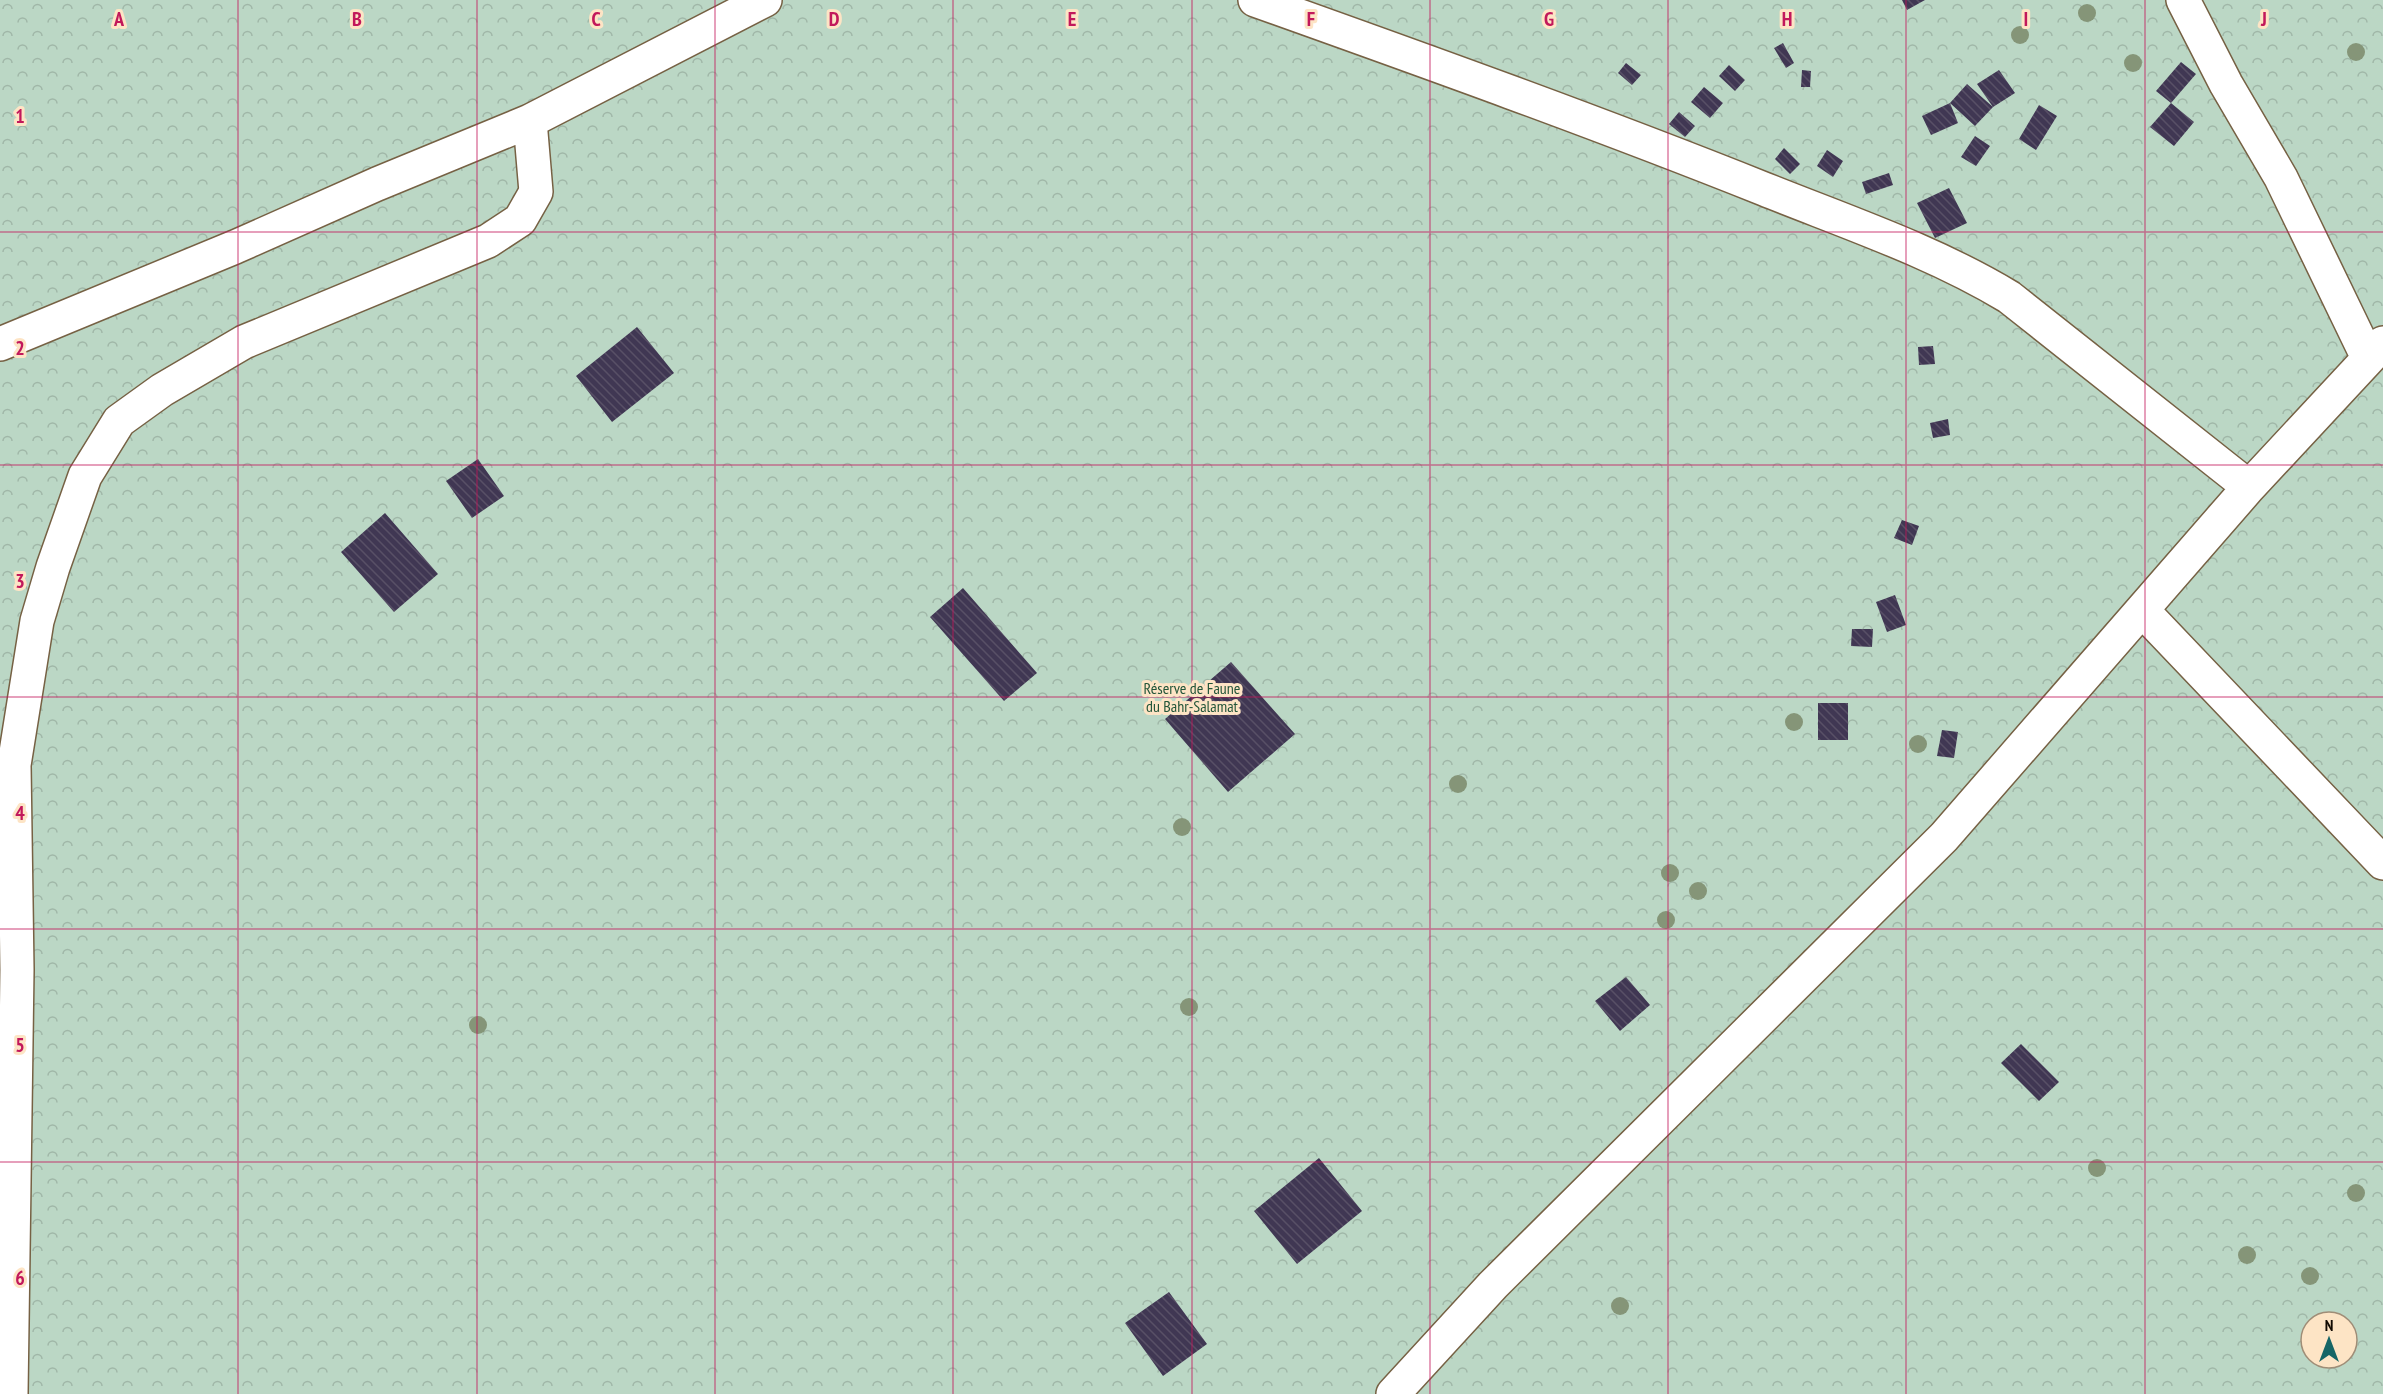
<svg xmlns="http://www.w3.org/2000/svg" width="2383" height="1394" viewBox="0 0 2383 1394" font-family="'PT Sans Narrow',sans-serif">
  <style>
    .park { fill: url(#park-crowns); fill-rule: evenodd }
    .building { fill: url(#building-back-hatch) }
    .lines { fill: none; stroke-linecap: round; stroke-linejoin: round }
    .street-casing { stroke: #766144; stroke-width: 36 }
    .street { stroke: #fff; stroke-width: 33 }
    .tree { fill: #859578 }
    .grid { fill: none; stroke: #c2185b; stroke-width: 1.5; stroke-opacity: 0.55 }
    .labels { text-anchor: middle; stroke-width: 6; stroke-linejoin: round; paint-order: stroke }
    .park-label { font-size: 16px; fill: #235539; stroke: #fde4c5 }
    .grid-label { font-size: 20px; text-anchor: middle; font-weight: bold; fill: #c2185b; stroke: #fde4c5; stroke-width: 6; stroke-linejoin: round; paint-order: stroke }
  </style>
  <defs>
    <pattern id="park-crowns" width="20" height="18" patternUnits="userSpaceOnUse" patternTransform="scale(1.5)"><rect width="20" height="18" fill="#bbd7c5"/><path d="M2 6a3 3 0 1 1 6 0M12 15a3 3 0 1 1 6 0" fill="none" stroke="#a0b7a8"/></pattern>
    <pattern id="building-back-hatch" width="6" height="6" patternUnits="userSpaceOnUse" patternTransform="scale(1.5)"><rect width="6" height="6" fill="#403753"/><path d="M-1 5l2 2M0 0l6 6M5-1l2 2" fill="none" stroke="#585066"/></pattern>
  </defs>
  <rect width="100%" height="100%" fill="#fde4c5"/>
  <path class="park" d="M 0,0 L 2383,0 L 2383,1394 L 0,1394 ZM 2311,1322 L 2347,1322 L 2347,1358 L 2311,1358 Z"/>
  <path class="building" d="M 1902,0 L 1925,0 L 1907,10 Z
    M 1783,43 L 1794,63 L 1786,68 L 1774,48 Z
    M 2181,62 L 2196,74 L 2171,103 L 2156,91 Z
    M 1626,63 L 1641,75 L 1632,85 L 1618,73 Z
    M 1729,65 L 1745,80 L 1735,91 L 1719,76 Z
    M 1802,70 L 1811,71 L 1810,87 L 1801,87 Z
    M 1999,70 L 2015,93 L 1993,107 L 1977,84 Z
    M 1967,84 L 1993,107 L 1975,126 L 1950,103 Z
    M 1704,87 L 1723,103 L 1710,118 L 1691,102 Z
    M 1950,103 L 1958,123 L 1931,135 L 1922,116 Z
    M 2171,103 L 2194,122 L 2174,146 L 2150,127 Z
    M 2039,105 L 2057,116 L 2036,150 L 2019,139 Z
    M 1679,112 L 1695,126 L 1685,137 L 1669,124 Z
    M 1975,136 L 1990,146 L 1976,166 L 1961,157 Z
    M 1784,148 L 1800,164 L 1790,174 L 1775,159 Z
    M 1827,150 L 1843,161 L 1833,177 L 1817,166 Z
    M 1889,173 L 1893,185 L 1866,194 L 1862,182 Z
    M 1949,188 L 1967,223 L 1935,238 L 1917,203 Z
    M 637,327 L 674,373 L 612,422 L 576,376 Z
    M 1933,346 L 1935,364 L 1919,365 L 1918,347 Z
    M 1948,419 L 1950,435 L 1933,438 L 1930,423 Z
    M 478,459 L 504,496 L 472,518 L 446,481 Z
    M 385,513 L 438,574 L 394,612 L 341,552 Z
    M 1902,520 L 1919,526 L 1912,545 L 1894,538 Z
    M 963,588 L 1037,673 L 1004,701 L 930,617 Z
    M 1895,595 L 1906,625 L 1887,632 L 1876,602 Z
    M 1852,629 L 1873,629 L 1872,647 L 1851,646 Z
    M 1231,662 L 1295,734 L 1228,792 L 1165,719 Z
    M 1818,703 L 1848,703 L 1848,740 L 1818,740 Z
    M 1942,730 L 1958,732 L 1954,758 L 1937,756 Z
    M 1626,977 L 1650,1005 L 1620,1031 L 1595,1001 Z
    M 2021,1044 L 2059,1082 L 2039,1101 L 2001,1063 Z
    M 1319,1158 L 1362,1211 L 1297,1264 L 1254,1211 Z
    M 1169,1292 L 1207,1344 L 1163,1376 L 1125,1323 Z"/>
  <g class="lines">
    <g class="street-casing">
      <path id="street" d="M 1255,0 C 1426,61 1596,122 1764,189 C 1846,222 1933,251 2009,297 L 2249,487
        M 2183,0 L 2226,84 L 2281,178 L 2368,358
        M 0,344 L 235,247 L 377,184 L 530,121 L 765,0
        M 2142,610 L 2383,863
        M 11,1394 L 17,970 L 14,765 L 37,621 L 53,567 L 85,476 L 119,421 L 162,390 L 244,342 L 488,241 L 520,220 L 536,192 L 530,121
        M 1393,1394 L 1493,1285 L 1944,837 L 2249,487 L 2383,343"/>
    </g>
    <use href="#street" class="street"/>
  </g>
  <g class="tree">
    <circle cx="2087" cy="13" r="9"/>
    <circle cx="2020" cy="35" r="9"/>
    <circle cx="2356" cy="52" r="9"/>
    <circle cx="2133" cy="63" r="9"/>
    <circle cx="1794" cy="722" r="9"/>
    <circle cx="1918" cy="744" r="9"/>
    <circle cx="1458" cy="784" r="9"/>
    <circle cx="1182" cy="827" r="9"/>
    <circle cx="1670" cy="873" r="9"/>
    <circle cx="1698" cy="891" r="9"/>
    <circle cx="1666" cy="920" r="9"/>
    <circle cx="1189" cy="1007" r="9"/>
    <circle cx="478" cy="1025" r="9"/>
    <circle cx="2097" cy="1168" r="9"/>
    <circle cx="2356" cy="1193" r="9"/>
    <circle cx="2247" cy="1255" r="9"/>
    <circle cx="2310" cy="1276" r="9"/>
    <circle cx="1620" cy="1306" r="9"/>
  </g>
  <path class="grid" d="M 238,0 L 238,1394M 477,0 L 477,1394M 715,0 L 715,1394M 953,0 L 953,1394M 1192,0 L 1192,1394M 1430,0 L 1430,1394M 1668,0 L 1668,1394M 1906,0 L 1906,1394M 2145,0 L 2145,1394M 0,232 L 2383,232M 0,465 L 2383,465M 0,697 L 2383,697M 0,929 L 2383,929M 0,1162 L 2383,1162"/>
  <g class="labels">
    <g class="park-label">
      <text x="1192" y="694">Réserve de Faune<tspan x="1192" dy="18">du Bahr-Salamat</tspan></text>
    </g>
  </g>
  <g class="grid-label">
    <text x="119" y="26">A</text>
    <text x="357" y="26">B</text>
    <text x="596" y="26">C</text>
    <text x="834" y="26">D</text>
    <text x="1072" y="26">E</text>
    <text x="1311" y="26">F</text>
    <text x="1549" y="26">G</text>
    <text x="1787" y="26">H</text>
    <text x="2026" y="26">I</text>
    <text x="2264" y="26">J</text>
    <text x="20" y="123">1</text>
    <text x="20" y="355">2</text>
    <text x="20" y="588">3</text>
    <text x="20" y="820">4</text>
    <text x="20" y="1052">5</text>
    <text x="20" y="1285">6</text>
  </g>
  <g transform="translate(2329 1340)"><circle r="28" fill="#fde4c5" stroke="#9f8d77" stroke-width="1.5"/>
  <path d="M0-4.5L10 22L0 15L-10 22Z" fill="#166566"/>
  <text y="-9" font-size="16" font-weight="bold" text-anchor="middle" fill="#120a02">N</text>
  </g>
</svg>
